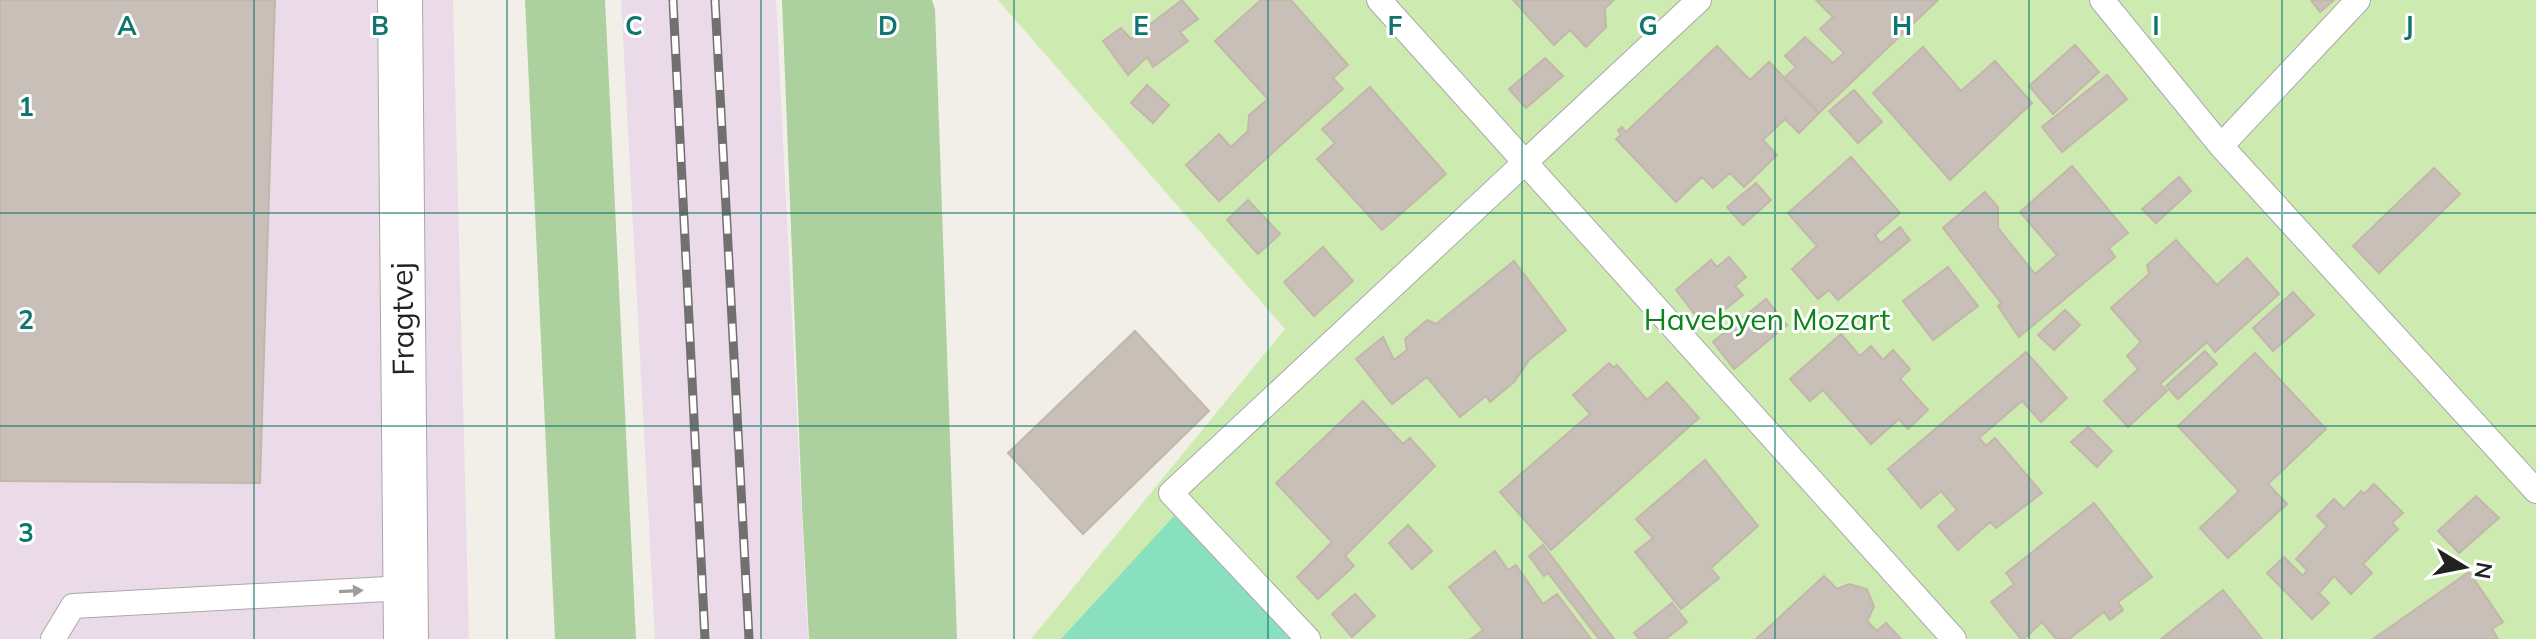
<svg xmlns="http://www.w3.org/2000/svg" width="2536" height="639" viewBox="0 0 2536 639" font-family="Mulish,sans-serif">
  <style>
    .industrial { fill: #ebdbe8 }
    .grass { fill: #cdebb0 }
    .forest { fill: #add19e }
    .pitch { fill: #88e0be }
    .building { fill: #c7bfb8; stroke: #c4b6ab; stroke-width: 2 }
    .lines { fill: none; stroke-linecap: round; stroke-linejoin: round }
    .service-casing { stroke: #a9a9a9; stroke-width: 26 }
    .minor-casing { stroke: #a9a9a9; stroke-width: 46 }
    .service { stroke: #fff; stroke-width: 24 }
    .minor { stroke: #fff; stroke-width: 44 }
    .rail-casing { stroke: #707070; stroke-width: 9 }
    .rail { stroke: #fff; stroke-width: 6; stroke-dasharray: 18; stroke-linecap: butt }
    .oneway { fill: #9c9c9c }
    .grid { fill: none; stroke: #0f766e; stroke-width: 2; stroke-opacity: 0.55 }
    .labels { text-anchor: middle; stroke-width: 6; stroke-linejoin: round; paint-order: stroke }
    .street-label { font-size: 30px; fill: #222; stroke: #fff }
    .park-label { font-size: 30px; fill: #0c8416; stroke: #fff }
    .grid-label { font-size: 26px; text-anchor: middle; font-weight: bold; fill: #0f766e; stroke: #fff; stroke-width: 6; stroke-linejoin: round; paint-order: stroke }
  </style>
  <rect width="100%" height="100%" fill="#f2efe9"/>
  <path class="industrial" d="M 0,0 L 453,0 L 469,639 L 0,639 Z
    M 621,0 L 776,0 L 808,639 L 655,639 Z"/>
  <path class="grass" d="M 998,0 L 2536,0 L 2536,639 L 1031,639 L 1285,329 Z"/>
  <path class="forest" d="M 525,0 L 605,0 L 636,639 L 555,639 Z
    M 782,0 L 932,0 L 935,9 L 957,639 L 809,639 L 802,507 Z"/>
  <path class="pitch" d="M 1174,516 L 1302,639 L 1061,639 Z"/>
  <path class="building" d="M 0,0 L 275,0 L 260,483 L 0,481 Z
    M 1182,0 L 1198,19 L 1180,32 L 1188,41 L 1153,67 L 1147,57 L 1128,75 L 1103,41 L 1121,28 L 1131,39 Z
    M 1261,0 L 1291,0 L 1348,65 L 1333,78 L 1343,89 L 1219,201 L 1186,165 L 1219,134 L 1231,147 L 1248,131 L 1249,115 L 1268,99 L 1215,41 Z
    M 1513,0 L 1614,0 L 1605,8 L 1606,27 L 1586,47 L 1570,30 L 1554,45 Z
    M 1816,0 L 1938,0 L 1819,113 L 1784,78 L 1796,67 L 1785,56 L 1805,37 L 1833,63 L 1844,53 L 1820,29 L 1833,17 Z
    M 2311,0 L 2334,0 L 2320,12 Z
    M 2075,45 L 2099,72 L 2053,114 L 2029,86 Z
    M 1717,46 L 1750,80 L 1769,62 L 1819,113 L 1799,133 L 1785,119 L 1763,140 L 1777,155 L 1744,187 L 1730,173 L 1713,188 L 1702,177 L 1676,202 L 1616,139 L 1621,135 L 1618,130 L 1622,127 L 1626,132 Z
    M 1923,47 L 1961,91 L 1995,61 L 2032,103 L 1950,180 L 1873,93 Z
    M 1545,58 L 1563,76 L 1526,108 L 1509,89 Z
    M 2107,75 L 2127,99 L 2062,152 L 2042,127 Z
    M 1147,85 L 1169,105 L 1153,123 L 1131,103 Z
    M 1370,87 L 1446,174 L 1382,230 L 1317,159 L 1335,143 L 1322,129 Z
    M 1854,90 L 1882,122 L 1858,143 L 1829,111 Z
    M 1851,157 L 1900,213 L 1875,235 L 1881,243 L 1900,227 L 1910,240 L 1838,300 L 1829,290 L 1818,299 L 1792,269 L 1817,246 L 1788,213 Z
    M 2072,166 L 2128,233 L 2109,248 L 2115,257 L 2019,337 L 1998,306 L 2001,303 L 1943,228 L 1985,192 L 1998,207 L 1998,228 L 2035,274 L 2057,255 L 2020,212 Z
    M 2434,168 L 2460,194 L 2379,273 L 2353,246 Z
    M 2179,177 L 2191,191 L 2156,223 L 2142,209 Z
    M 1756,183 L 1771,200 L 1743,225 L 1727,207 Z
    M 1248,200 L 1280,234 L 1258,254 L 1227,220 Z
    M 2176,240 L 2217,285 L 2247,258 L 2279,294 L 2215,352 L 2207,342 L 2160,384 L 2167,391 L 2128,427 L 2104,401 L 2138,369 L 2127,356 L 2141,342 L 2111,308 L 2149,274 L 2147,265 Z
    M 1323,247 L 1353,281 L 1314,316 L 1284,282 Z
    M 1729,257 L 1746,277 L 1735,286 L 1743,295 L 1704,326 L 1676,290 L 1711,260 L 1717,267 Z
    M 1514,261 L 1566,330 L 1529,360 L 1514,382 L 1490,402 L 1486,396 L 1460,417 L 1427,377 L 1392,404 L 1356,359 L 1383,337 L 1394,360 L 1407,350 L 1405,339 L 1427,320 L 1436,324 Z
    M 1948,267 L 1978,306 L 1933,340 L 1903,301 Z
    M 2293,292 L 2314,315 L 2273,351 L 2253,328 Z
    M 1766,299 L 1787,325 L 1734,369 L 1713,342 Z
    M 2065,310 L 2080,325 L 2054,350 L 2038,335 Z
    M 1135,331 L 1209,411 L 1083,534 L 1008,453 Z
    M 1841,334 L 1860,356 L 1871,346 L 1883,360 L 1893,350 L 1910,369 L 1900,379 L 1928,410 L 1908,429 L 1899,419 L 1871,444 L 1823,390 L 1810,401 L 1790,379 Z
    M 2205,351 L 2217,364 L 2178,399 L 2166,386 Z
    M 2026,352 L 2067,398 L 2041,422 L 2022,401 L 1979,438 L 1986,446 L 1995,438 L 2042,493 L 1996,528 L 1990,522 L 1958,550 L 1938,526 L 1957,510 L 1941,491 L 1921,508 L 1888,469 Z
    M 2255,353 L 2326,429 L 2268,484 L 2287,504 L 2228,558 L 2200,528 L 2239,491 L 2178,426 Z
    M 1609,363 L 1614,368 L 1617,365 L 1647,400 L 1667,382 L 1699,418 L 1551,550 L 1500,492 L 1590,414 L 1573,395 Z
    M 1363,401 L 1403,444 L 1410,438 L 1435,466 L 1345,556 L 1354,566 L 1318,599 L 1297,577 L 1332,542 L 1276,483 Z
    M 2088,427 L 2112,451 L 2097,467 L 2071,442 Z
    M 1705,460 L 1758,526 L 1711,568 L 1719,578 L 1681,609 L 1635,552 L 1653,538 L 1636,519 Z
    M 2374,484 L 2403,513 L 2392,523 L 2398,529 L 2363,564 L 2372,573 L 2351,594 L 2334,576 L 2319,593 L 2329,603 L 2312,619 L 2267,573 L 2284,557 L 2303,576 L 2307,570 L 2296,559 L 2327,526 L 2317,516 L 2334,499 L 2344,509 L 2361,491 L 2364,494 Z
    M 2476,496 L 2499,518 L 2459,553 L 2438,531 Z
    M 2094,503 L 2152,577 L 2118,602 L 2123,610 L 2110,620 L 2104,612 L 2069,639 L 2056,639 L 2042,622 L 2024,639 L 2021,639 L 1991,602 L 2014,584 L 2006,573 Z
    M 1408,525 L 1432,551 L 1412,569 L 1389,543 Z
    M 1543,545 L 1614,639 L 1599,639 L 1548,573 L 1544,576 L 1529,556 Z
    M 1495,551 L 1508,570 L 1516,565 L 1543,604 L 1557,594 L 1591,639 L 1471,639 L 1483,630 L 1449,587 Z
    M 2469,572 L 2503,622 L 2492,629 L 2498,639 L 2373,639 Z
    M 1824,576 L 1837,589 L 1849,584 L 1867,589 L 1874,607 L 1867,621 L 1877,631 L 1886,623 L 1901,639 L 1756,639 Z
    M 2223,590 L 2262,639 L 2161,639 Z
    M 1355,594 L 1375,616 L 1352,637 L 1332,614 Z
    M 1672,603 L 1687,622 L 1666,639 L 1639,639 L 1634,633 Z"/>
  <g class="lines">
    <g class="service-casing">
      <path id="service" d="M 1379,0 L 1954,639
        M 2102,0 L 2221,146 L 2536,491
        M 2221,146 L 2358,0
        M 53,639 L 73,606 L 405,588
        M 1308,639 L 1171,493 L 1699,0"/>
    </g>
    <g class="minor-casing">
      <path id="minor" d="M 400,0 L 406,639"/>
    </g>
    <use href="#service" class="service"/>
    <use href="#minor" class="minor"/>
    <g class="rail-casing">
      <path id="rail" d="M 673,0 L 705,639
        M 715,0 L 749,639"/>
    </g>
    <use href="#rail" class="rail"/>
  </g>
  <defs><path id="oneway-solid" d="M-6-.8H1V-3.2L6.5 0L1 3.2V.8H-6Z" transform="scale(2)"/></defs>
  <use class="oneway" href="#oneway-solid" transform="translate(351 591) rotate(-3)"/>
  <path class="grid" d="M 254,0 L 254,639M 507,0 L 507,639M 761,0 L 761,639M 1014,0 L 1014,639M 1268,0 L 1268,639M 1522,0 L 1522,639M 1775,0 L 1775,639M 2029,0 L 2029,639M 2282,0 L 2282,639M 0,213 L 2536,213M 0,426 L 2536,426"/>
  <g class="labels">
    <g class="street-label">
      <text transform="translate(403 319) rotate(-91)" y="10">Fragtvej</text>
    </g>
    <g class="park-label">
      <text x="1767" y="330">Havebyen Mozart</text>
    </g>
  </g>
  <g class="grid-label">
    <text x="127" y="35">A</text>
    <text x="380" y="35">B</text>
    <text x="634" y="35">C</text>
    <text x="888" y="35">D</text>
    <text x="1141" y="35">E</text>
    <text x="1395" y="35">F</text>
    <text x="1648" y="35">G</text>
    <text x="1902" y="35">H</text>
    <text x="2156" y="35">I</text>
    <text x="2409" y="35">J</text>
    <text x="26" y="116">1</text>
    <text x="26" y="329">2</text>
    <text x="26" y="542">3</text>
  </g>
  <g transform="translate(2464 567) rotate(100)" stroke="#ffffff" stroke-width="6" paint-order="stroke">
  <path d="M0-6L14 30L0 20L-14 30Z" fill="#222222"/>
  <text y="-12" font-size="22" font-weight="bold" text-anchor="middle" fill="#222222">N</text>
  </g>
</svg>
